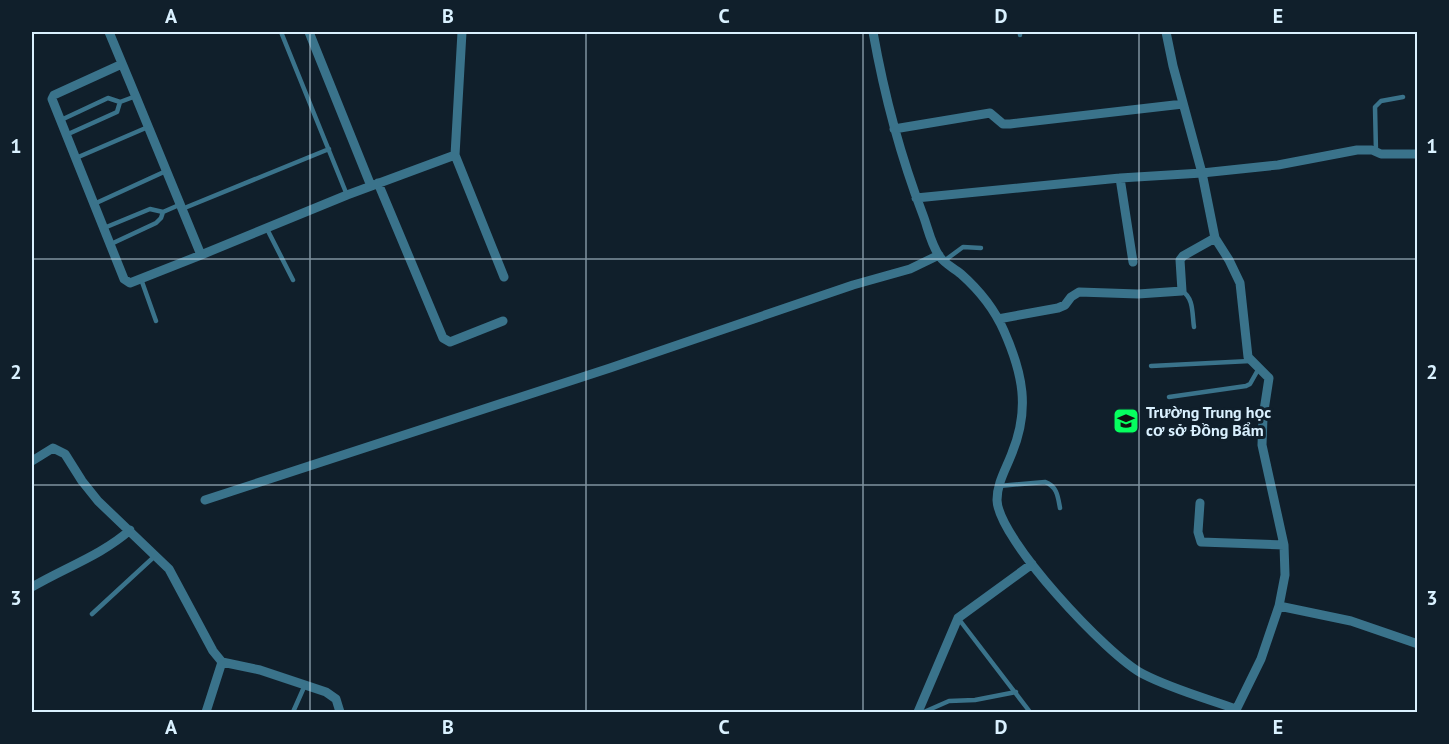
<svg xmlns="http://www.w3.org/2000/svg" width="1449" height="744" viewBox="0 0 1449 744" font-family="'PT Sans',sans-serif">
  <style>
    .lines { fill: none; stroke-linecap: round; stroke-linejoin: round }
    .lane { stroke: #3a738b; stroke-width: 4.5 }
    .street { stroke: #3a738b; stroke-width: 9 }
    .grid { fill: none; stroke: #daf1ff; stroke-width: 1.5; stroke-opacity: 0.55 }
    .labels { text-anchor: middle; stroke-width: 6; stroke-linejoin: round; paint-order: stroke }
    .poi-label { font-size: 16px; font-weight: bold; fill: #daf1ff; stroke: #101f2b; text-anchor: start }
    .neatline { fill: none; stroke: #daf1ff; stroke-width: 2 }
    .grid-label { font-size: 20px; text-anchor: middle; font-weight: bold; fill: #daf1ff }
  </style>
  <rect width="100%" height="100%" fill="#101f2b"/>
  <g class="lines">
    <path class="lane" d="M 281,32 L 347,195
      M 1020,32 L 1020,35
      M 61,120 L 108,98 L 120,102 L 136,96
      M 66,135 L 117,112 L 120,102
      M 1376,152 L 1375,107 L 1381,101 L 1403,97
      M 76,158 L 148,127
      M 94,204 L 166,171
      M 182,209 L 329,149
      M 104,228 L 150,209 L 163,212 L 179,205
      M 267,229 L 293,280
      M 111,244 L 156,223 L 161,218 L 163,212
      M 944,261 L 963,247 L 981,248
      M 141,279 L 156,321
      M 1182,291 C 1194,298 1192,314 1194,327
      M 1151,366 L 1250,361
      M 1169,397 L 1246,386 L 1250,384 L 1259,368
      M 999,486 L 1045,482 C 1057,486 1058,497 1060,508
      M 92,614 L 156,555
      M 958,618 L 1030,712
      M 293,712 L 305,685
      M 924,712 L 949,701 L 975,700 L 1016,692"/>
    <path class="street" d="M 109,32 C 140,106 170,180 201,255 L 130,283 L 124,279 L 52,99 L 54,95 L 122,64
      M 309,32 L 371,186
      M 462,32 L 455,155 L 504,277
      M 873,32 C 884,94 900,155 923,215 C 928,228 931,245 940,257 C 945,264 954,268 961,274 C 979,290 994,308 1004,331 C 1023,374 1030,409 1012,453 C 1006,469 997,483 997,500 C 998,539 1108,656 1143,674 C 1172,689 1205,698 1236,709
      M 1166,32 L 1173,66 L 1202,173 L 1215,238 L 1229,260 L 1240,283 L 1248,357 L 1269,378 L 1263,417 L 1262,445 L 1284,545 L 1285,575 L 1279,606 L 1261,659 L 1235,712
      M 894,129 L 990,113 L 1003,124 L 1010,124 L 1183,104
      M 1120,178 L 1133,262
      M 378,183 L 443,338 L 450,342 L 503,321
      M 916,198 L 1120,178 L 1202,173 L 1278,165 L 1357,150 L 1372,150 L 1381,154 L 1418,154
      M 201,255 L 347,195 L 455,155
      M 998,319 L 1058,308 L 1065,305 L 1071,297 L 1079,292 L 1138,294 L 1182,291 L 1180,260 L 1183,256 L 1215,238
      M 32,461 L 53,448 L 65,454 L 82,481 L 98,501 L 169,569 L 213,651 L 222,662 L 260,670 L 326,692 L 336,699 L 340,712
      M 205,500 L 610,368 L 853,285 L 910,269 L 939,255
      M 1200,503 L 1198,532 L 1201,542 L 1284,545
      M 32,587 C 64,568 102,555 130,530
      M 1279,606 L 1351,621 L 1418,644
      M 206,712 L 222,662
      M 918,712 L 958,618 L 1032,564"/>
  </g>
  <path class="grid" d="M 310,32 L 310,712M 586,32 L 586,712M 863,32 L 863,712M 1139,32 L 1139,712M 32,259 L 1418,259M 32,485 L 1418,485"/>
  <defs>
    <g id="school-square" transform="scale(1.35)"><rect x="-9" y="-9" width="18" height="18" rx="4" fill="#06ff5f" stroke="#101f2b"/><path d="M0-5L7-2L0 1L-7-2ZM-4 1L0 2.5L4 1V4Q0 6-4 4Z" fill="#111"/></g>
  </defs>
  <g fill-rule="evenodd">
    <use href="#school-square" x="1126" y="421"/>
  </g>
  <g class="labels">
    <g class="poi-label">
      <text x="1146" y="418">Trường Trung học<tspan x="1146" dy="18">cơ sở Đồng Bẩm</tspan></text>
    </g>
  </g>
  <rect width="1449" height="744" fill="none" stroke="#101f2b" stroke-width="66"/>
  <rect x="33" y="33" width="1383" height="678" class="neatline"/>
  <g class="grid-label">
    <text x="171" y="23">A</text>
    <text x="448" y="23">B</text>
    <text x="724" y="23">C</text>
    <text x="1001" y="23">D</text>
    <text x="1278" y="23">E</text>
    <text x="16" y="153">1</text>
    <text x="1432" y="153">1</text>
    <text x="16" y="379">2</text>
    <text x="1432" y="379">2</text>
    <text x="16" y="605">3</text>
    <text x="1432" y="605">3</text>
    <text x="171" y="734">A</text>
    <text x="448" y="734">B</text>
    <text x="724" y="734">C</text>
    <text x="1001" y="734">D</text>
    <text x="1278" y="734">E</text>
  </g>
</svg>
